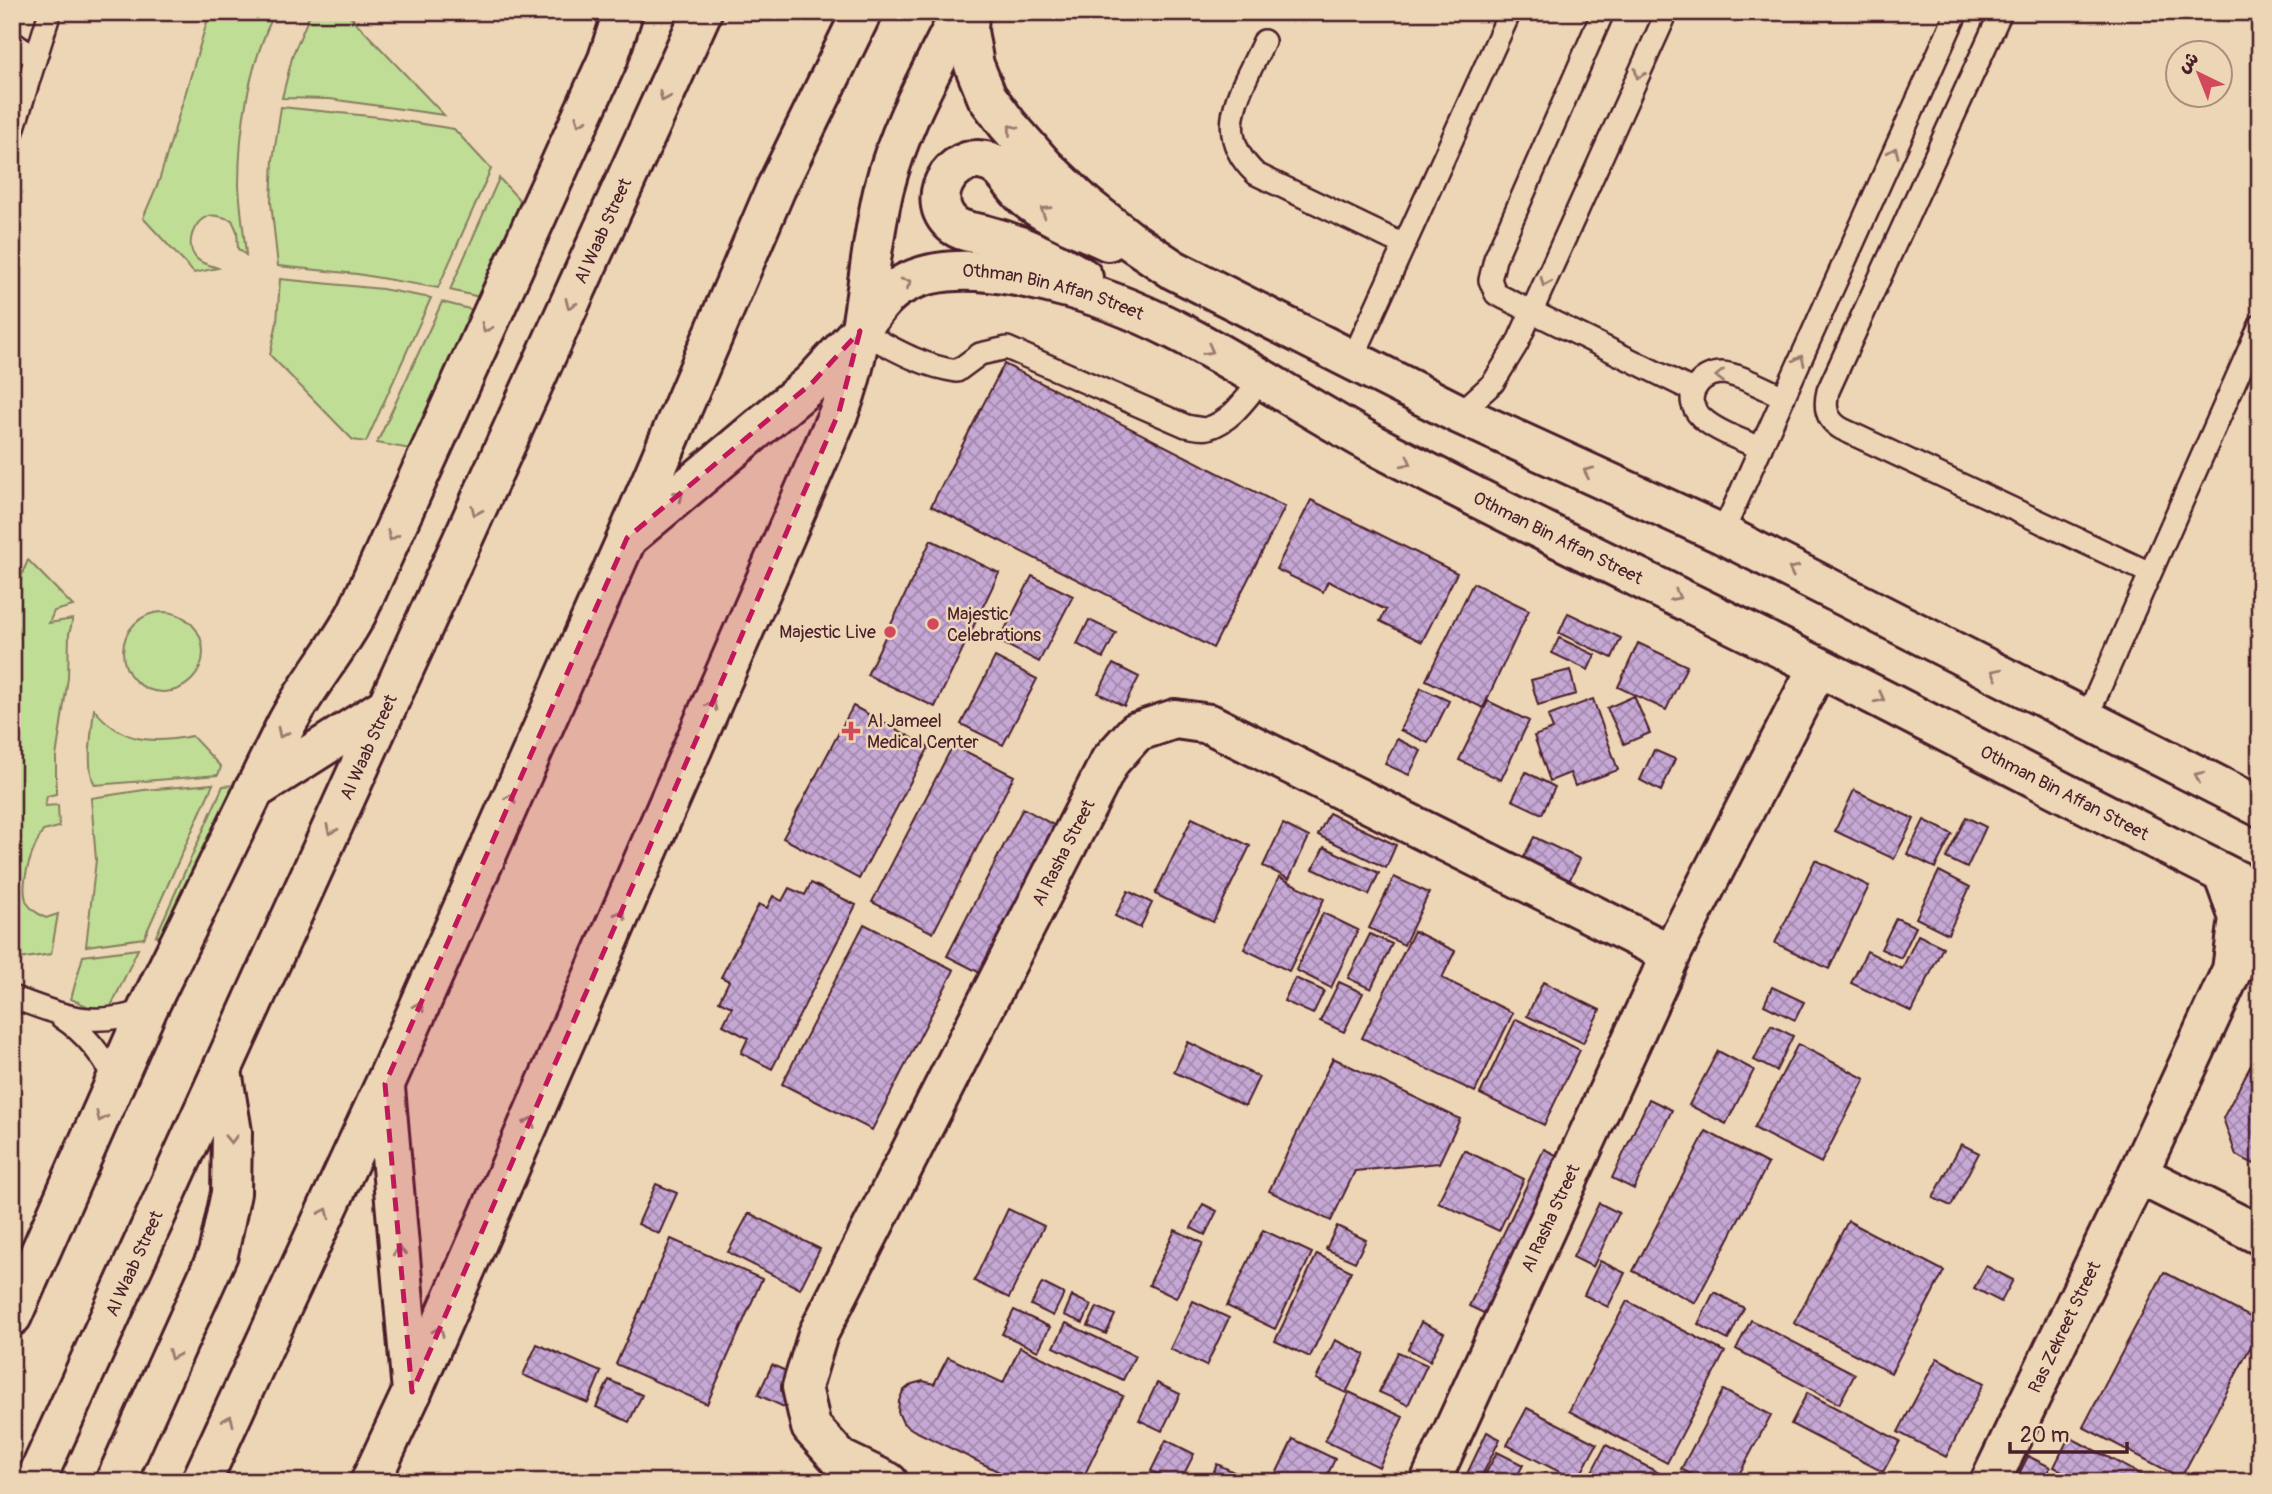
<svg xmlns="http://www.w3.org/2000/svg" width="2272" height="1494" viewBox="0 0 2272 1494" font-family="Pangolin,'Playpen Sans Arabic',sans-serif">
  <style>
    .green { fill: #c0dd95; stroke: #857e60; stroke-width: 2 }
    .building { fill: url(#building-cross-hatch); stroke: #4a1f2b; stroke-width: 2 }
    .lines { fill: none; stroke-linecap: round; stroke-linejoin: round }
    .lane-casing { stroke: #4a1f2b; stroke-width: 26 }
    .street-casing { stroke: #4a1f2b; stroke-width: 44 }
    .secondary-casing { stroke: #4a1f2b; stroke-width: 44 }
    .primary-casing { stroke: #4a1f2b; stroke-width: 44 }
    .lane { stroke: #edd6b5; stroke-width: 21 }
    .street { stroke: #edd6b5; stroke-width: 38 }
    .secondary { stroke: #edd6b5; stroke-width: 38 }
    .primary { stroke: #edd6b5; stroke-width: 38 }
    .oneway { stroke: #9c7a70 }
    .marked { fill: #c2185b; fill-opacity: 0.2; stroke: #c2185b; stroke-width: 5; stroke-dasharray: 14 9; stroke-linejoin: round }
    .poi-dot { fill: #d1495b; stroke: #edd6b5; stroke-width: 2.5 }
    .labels { text-anchor: middle; stroke-width: 5; stroke-linejoin: round; paint-order: stroke }
    .street-label { font-size: 18px; fill: #4a1f2b; stroke: #edd6b5 }
    .poi-label { font-size: 18px; fill: #4a1f2b; stroke: #edd6b5; text-anchor: start }
  </style>
  <defs>
    <pattern id="building-cross-hatch" width="8" height="8" patternUnits="userSpaceOnUse" patternTransform="scale(1.75)"><rect width="8" height="8" fill="#c6a8d5"/><path d="M0 0l8 8M0 8l8-8" fill="none" stroke="#a388ad"/></pattern>
  </defs>
  <rect width="100%" height="100%" fill="#edd6b5"/>
  <filter id="ink" filterUnits="userSpaceOnUse"><feTurbulence type="fractalNoise" baseFrequency=".0143" numOctaves="2"/><feDisplacementMap in="SourceGraphic" scale="14" xChannelSelector="R" yChannelSelector="G"/><feConvolveMatrix kernelMatrix="1 2 1 2 8 2 1 2 1" color-interpolation-filters="sRGB"/></filter>
  <g filter="url(#ink)">
    <path class="green" d="M 210,12 L 275,12 C 249,64 239,128 239,185 C 240,208 244,232 246,255 L 238,249 L 237,231 L 232,220 C 225,218 216,214 209,216 C 193,220 184,246 197,259 C 202,264 211,265 218,268 L 194,273 L 143,218 L 159,181 Z
      M 311,12 L 346,12 L 444,115 L 330,99 L 282,98 L 293,54 Z
      M 281,107 L 379,117 L 454,129 L 491,169 L 438,288 L 357,274 L 278,266 L 271,202 L 273,160 Z
      M 499,178 L 525,206 L 484,298 L 450,290 Z
      M 280,279 L 382,289 L 431,298 L 366,442 L 353,440 L 270,355 L 277,322 Z
      M 442,302 L 477,311 L 416,450 L 377,443 Z
      M 28,560 L 73,606 L 54,611 L 49,623 L 73,619 L 69,634 L 68,678 L 56,757 L 56,794 L 47,796 L 45,806 L 58,805 L 59,827 L 43,831 C 33,848 20,880 26,900 C 29,909 39,914 46,918 L 58,914 L 51,954 L 12,960 L 12,598 Z
      M123 652a40 40 0 1 1 80 0a40 40 0 1 1-80 0Z
      M 94,709 C 121,743 153,744 192,736 L 221,767 L 218,775 L 95,785 C 85,768 92,729 94,709 Z
      M 213,784 L 144,938 L 86,946 L 96,860 L 91,798 L 144,790 Z
      M 236,785 L 181,936 L 156,936 L 223,786 Z
      M 138,949 L 107,1015 L 71,999 L 83,956 Z"/>
    <path class="building" d="M 1004,364 L 1285,507 L 1213,648 L 931,506 Z
      M 1311,500 L 1457,573 L 1422,642 L 1380,621 L 1386,610 L 1328,581 L 1323,592 L 1276,569 Z
      M 931,540 L 999,573 L 935,707 L 867,675 Z
      M 1032,576 L 1073,596 L 1039,662 L 999,641 Z
      M 1473,583 L 1529,610 L 1483,708 L 1426,680 Z
      M 1568,613 L 1621,638 L 1612,658 L 1559,633 Z
      M 1089,620 L 1116,633 L 1103,658 L 1077,644 Z
      M 1559,638 L 1595,655 L 1588,670 L 1552,653 Z
      M 1638,643 L 1687,666 L 1666,710 L 1618,687 Z
      M 995,657 L 1037,679 L 1003,745 L 961,724 Z
      M 1113,664 L 1139,677 L 1124,706 L 1098,693 Z
      M 1570,670 L 1576,694 L 1538,705 L 1531,680 Z
      M 1421,688 L 1449,701 L 1428,743 L 1400,730 Z
      M 1634,696 L 1650,733 L 1624,744 L 1607,708 Z
      M 1593,699 L 1618,770 L 1575,786 L 1570,773 L 1550,781 L 1534,736 L 1553,729 L 1548,716 Z
      M 1488,701 L 1529,721 L 1501,780 L 1459,760 Z
      M 853,706 L 929,747 L 859,879 L 783,838 Z
      M 1397,739 L 1421,751 L 1409,775 L 1385,764 Z
      M 953,745 L 1014,776 L 933,933 L 872,902 Z
      M 1654,750 L 1675,759 L 1661,791 L 1640,780 Z
      M 1526,772 L 1555,787 L 1542,814 L 1512,800 Z
      M 1854,790 L 1914,819 L 1894,859 L 1835,831 Z
      M 1023,808 L 1057,827 L 982,974 L 947,956 Z
      M 1329,813 L 1396,845 L 1386,868 L 1318,835 Z
      M 1966,817 L 1986,827 L 1967,868 L 1946,858 Z
      M 1192,818 L 1250,846 L 1213,922 L 1155,894 Z
      M 1924,820 L 1952,834 L 1935,868 L 1907,854 Z
      M 1283,824 L 1309,837 L 1289,879 L 1263,866 Z
      M 1534,837 L 1580,859 L 1569,881 L 1523,858 Z
      M 1324,847 L 1379,873 L 1369,895 L 1313,869 Z
      M 1815,860 L 1869,886 L 1829,969 L 1775,943 Z
      M 1939,871 L 1970,887 L 1948,934 L 1916,918 Z
      M 1279,877 L 1324,899 L 1289,971 L 1244,949 Z
      M 1394,877 L 1429,893 L 1404,945 L 1369,928 Z
      M 811,883 L 856,905 L 772,1069 L 741,1053 L 748,1038 L 723,1025 L 732,1007 L 719,1001 L 729,981 L 721,977 L 759,904 L 767,908 L 773,896 L 782,901 L 789,888 L 805,895 Z
      M 1128,891 L 1152,903 L 1140,928 L 1115,916 Z
      M 1323,913 L 1358,930 L 1331,988 L 1296,970 Z
      M 1896,918 L 1916,927 L 1901,958 L 1881,949 Z
      M 864,924 L 954,970 L 872,1130 L 782,1084 Z
      M 1414,931 L 1455,951 L 1442,978 L 1513,1013 L 1475,1092 L 1362,1038 Z
      M 1370,934 L 1392,944 L 1371,989 L 1348,978 Z
      M 1918,935 L 1943,947 L 1912,1012 L 1851,983 L 1867,951 L 1902,969 Z
      M 1295,978 L 1324,991 L 1313,1014 L 1284,1001 Z
      M 1339,982 L 1363,993 L 1344,1032 L 1320,1021 Z
      M 1543,982 L 1600,1010 L 1583,1043 L 1527,1016 Z
      M 1772,987 L 1804,1002 L 1795,1020 L 1764,1005 Z
      M 1516,1019 L 1580,1050 L 1544,1125 L 1480,1094 Z
      M 1771,1025 L 1793,1036 L 1776,1071 L 1754,1060 Z
      M 1188,1042 L 1259,1077 L 1245,1106 L 1174,1072 Z
      M 1798,1044 L 1865,1079 L 1821,1163 L 1754,1128 Z
      M 2260,1048 L 2260,1167 L 2236,1155 L 2223,1118 Z
      M 1718,1051 L 1754,1070 L 1726,1124 L 1689,1105 Z
      M 1333,1058 L 1460,1119 L 1439,1163 L 1355,1171 L 1331,1221 L 1269,1191 Z
      M 1649,1099 L 1672,1110 L 1634,1189 L 1612,1178 Z
      M 1706,1131 L 1768,1164 L 1695,1303 L 1633,1271 Z
      M 1961,1144 L 1979,1153 L 1951,1206 L 1933,1198 Z
      M 1544,1149 L 1566,1160 L 1490,1316 L 1469,1306 Z
      M 1464,1150 L 1524,1179 L 1499,1231 L 1438,1202 Z
      M 656,1184 L 677,1193 L 659,1234 L 638,1224 Z
      M 1599,1203 L 1619,1213 L 1593,1267 L 1573,1257 Z
      M 1203,1204 L 1217,1211 L 1205,1235 L 1191,1228 Z
      M 1008,1209 L 1044,1226 L 1009,1298 L 974,1281 Z
      M 749,1213 L 820,1249 L 800,1289 L 728,1252 Z
      M 1848,1221 L 1944,1271 L 1891,1373 L 1794,1323 Z
      M 1337,1226 L 1366,1240 L 1355,1262 L 1326,1249 Z
      M 1175,1230 L 1203,1243 L 1176,1298 L 1149,1285 Z
      M 1263,1230 L 1312,1253 L 1275,1329 L 1227,1306 Z
      M 671,1239 L 762,1279 L 707,1404 L 616,1364 Z
      M 1317,1254 L 1351,1271 L 1310,1357 L 1275,1341 Z
      M 1600,1261 L 1625,1273 L 1608,1307 L 1584,1295 Z
      M 1986,1266 L 2013,1280 L 2001,1302 L 1974,1288 Z
      M 2164,1272 L 2260,1322 L 2260,1329 L 2181,1478 L 2083,1427 Z
      M 1042,1283 L 1064,1294 L 1053,1316 L 1031,1305 Z
      M 1714,1292 L 1744,1308 L 1728,1340 L 1698,1324 Z
      M 1072,1296 L 1091,1305 L 1083,1323 L 1064,1315 Z
      M 1193,1301 L 1229,1318 L 1206,1366 L 1170,1349 Z
      M 1627,1301 L 1725,1352 L 1667,1463 L 1569,1411 Z
      M 1097,1307 L 1115,1315 L 1106,1334 L 1088,1326 Z
      M 1014,1310 L 1050,1327 L 1038,1351 L 1002,1334 Z
      M 1751,1320 L 1855,1374 L 1839,1404 L 1736,1349 Z
      M 1421,1322 L 1444,1333 L 1430,1361 L 1408,1349 Z
      M 1066,1323 L 1135,1356 L 1123,1380 L 1054,1347 Z
      M 1335,1340 L 1365,1354 L 1346,1393 L 1316,1379 Z
      M 537,1344 L 601,1372 L 588,1403 L 523,1375 Z
      M 1020,1347 L 1123,1396 L 1081,1482 L 1020,1482 L 913,1430 L 903,1423 L 898,1412 L 899,1401 L 903,1391 L 912,1384 L 923,1381 L 934,1384 L 948,1357 L 1003,1383 Z
      M 1398,1352 L 1427,1365 L 1408,1405 L 1379,1392 Z
      M 1937,1358 L 1984,1383 L 1946,1457 L 1898,1432 Z
      M 772,1365 L 798,1376 L 784,1407 L 758,1395 Z
      M 609,1380 L 642,1395 L 629,1422 L 596,1407 Z
      M 1157,1383 L 1180,1394 L 1162,1431 L 1139,1420 Z
      M 1723,1390 L 1771,1415 L 1735,1482 L 1705,1482 L 1681,1469 Z
      M 1349,1392 L 1403,1417 L 1379,1467 L 1325,1441 Z
      M 1807,1393 L 1900,1441 L 1883,1472 L 1791,1424 Z
      M 1527,1408 L 1597,1444 L 1577,1481 L 1507,1445 Z
      M 1487,1432 L 1500,1439 L 1479,1482 L 1463,1482 Z
      M 2069,1437 L 2144,1476 L 2141,1482 L 2083,1482 L 2054,1467 Z
      M 1293,1439 L 1335,1459 L 1324,1482 L 1272,1482 Z
      M 1166,1440 L 1194,1454 L 1180,1482 L 1174,1482 L 1151,1471 Z
      M 1606,1445 L 1676,1482 L 1594,1482 L 1588,1479 Z
      M 1497,1452 L 1523,1465 L 1514,1482 L 1481,1482 Z
      M 2028,1456 L 2050,1467 L 2042,1482 L 2015,1482 Z
      M 1217,1464 L 1248,1479 L 1246,1482 L 1209,1482 Z"/>
    <g class="lines">
      <g class="lane-casing">
        <path id="lane" d="M 1603,12 L 1495,259 L 1490,280 L 1496,294 L 1694,391
          M 2001,12 L 1828,391 C 1824,407 1826,420 1842,429 L 2150,573
          M 1264,41 C 1243,88 1209,131 1256,174 L 1404,245
          M 12,42 L 35,58
          M 12,134 L 50,12
          M 860,331 C 892,348 921,366 957,371 L 980,354 L 1007,348 L 1186,426 C 1193,427 1202,430 1208,428 C 1232,421 1247,397 1262,379
          M 1352,360 L 1510,12
          M 1459,414 L 1493,383 L 1517,344 L 1667,12
          M 1761,448 C 1739,439 1672,418 1698,384 C 1704,377 1713,373 1722,373 C 1740,374 1767,390 1784,397
          M 1722,534 L 1957,12
          M 2086,719 L 2260,325
          M 12,997 C 64,1016 92,1029 147,1010
          M 61,1017 C 87,1034 103,1056 116,1083"/>
      </g>
      <g class="street-casing">
        <g id="street">
          <path d="M 2138,1174 L 2260,1235"/>
          <path d="M 12,1316 L 147,1010 L 286,725 C 307,685 336,652 357,613 L 608,59 L 623,12"/>
          <path d="M 370,1482 L 412,1392 L 839,412 C 867,341 866,262 884,188 C 900,125 933,69 961,12"/>
          <path id="s1" d="M 888,1482 L 840,1459 L 811,1427 L 802,1387 L 818,1334 L 1110,761 L 1136,732 L 1175,719 L 1210,724 L 1671,954"/>
          <path id="s2" d="M 1430,1482 L 1671,954 L 1818,667"/>
          <path id="s3" d="M 1990,1482 L 2138,1174 L 2232,970 L 2239,918 L 2223,874"/>
        </g>
      </g>
      <g class="secondary-casing">
        <g id="secondary">
          <path d="M 969,12 L 968,31 L 974,65 L 987,97 L 1008,125 L 1045,167 L 1085,205 L 1128,239 L 1174,270 L 1459,414 L 1722,534 L 2260,807"/>
          <path d="M 1083,278 C 1052,260 1021,244 985,235 C 973,232 959,232 950,222 C 923,194 958,146 993,164 C 1007,171 1014,189 1027,199 C 1050,218 1080,228 1108,241"/>
          <path id="s4" d="M 860,331 C 872,314 883,295 902,285 C 946,260 1009,273 1056,285 C 1178,314 1277,394 1386,451 C 1528,525 1673,594 1817,666 C 1965,741 2111,818 2260,892"/>
        </g>
      </g>
      <g class="primary-casing">
        <g id="primary">
          <path d="M 631,535 L 813,382 L 860,331"/>
          <path d="M 253,791 L 387,706"/>
          <path d="M 385,1088 L 412,1392"/>
          <path id="s5" d="M 35,1482 L 702,12"/>
          <path d="M 115,1482 L 218,1254 L 231,1193 L 232,1132 L 222,1071"/>
          <path d="M 201,1482 L 385,1084 L 627,538 L 776,188 L 862,12"/>
        </g>
      </g>
      <use href="#lane" class="lane"/>
      <use href="#street" class="street"/>
      <use href="#secondary" class="secondary"/>
      <use href="#primary" class="primary"/>
    </g>
    <defs><path id="oneway-chevron" d="M-2-3.5L2.5 0L-2 3.5" fill="none" stroke-width="1.6" stroke-linecap="round" stroke-linejoin="round" transform="scale(1.75)"/></defs>
    <g class="oneway">
      <use href="#oneway-chevron" transform="translate(1639 74) rotate(114)"/>
      <use href="#oneway-chevron" transform="translate(664 97) rotate(114)"/>
      <use href="#oneway-chevron" transform="translate(580 121) rotate(114)"/>
      <use href="#oneway-chevron" transform="translate(1012 129) rotate(-130)"/>
      <use href="#oneway-chevron" transform="translate(1894 152) rotate(-66)"/>
      <use href="#oneway-chevron" transform="translate(1045 211) rotate(-149)"/>
      <use href="#oneway-chevron" transform="translate(1545 282) rotate(114)"/>
      <use href="#oneway-chevron" transform="translate(907 283) rotate(-26)"/>
      <use href="#oneway-chevron" transform="translate(570 304) rotate(114)"/>
      <use href="#oneway-chevron" transform="translate(486 328) rotate(114)"/>
      <use href="#oneway-chevron" transform="translate(1209 350) rotate(29)"/>
      <use href="#oneway-chevron" transform="translate(1800 360) rotate(-66)"/>
      <use href="#oneway-chevron" transform="translate(1720 376) rotate(180)"/>
      <use href="#oneway-chevron" transform="translate(1407 462) rotate(27)"/>
      <use href="#oneway-chevron" transform="translate(1588 472) rotate(-155)"/>
      <use href="#oneway-chevron" transform="translate(679 495) rotate(-40)"/>
      <use href="#oneway-chevron" transform="translate(476 511) rotate(114)"/>
      <use href="#oneway-chevron" transform="translate(392 536) rotate(114)"/>
      <use href="#oneway-chevron" transform="translate(1793 570) rotate(-153)"/>
      <use href="#oneway-chevron" transform="translate(1676 596) rotate(27)"/>
      <use href="#oneway-chevron" transform="translate(1996 673) rotate(-153)"/>
      <use href="#oneway-chevron" transform="translate(1880 698) rotate(27)"/>
      <use href="#oneway-chevron" transform="translate(712 705) rotate(-66)"/>
      <use href="#oneway-chevron" transform="translate(282 733) rotate(116)"/>
      <use href="#oneway-chevron" transform="translate(2199 776) rotate(-153)"/>
      <use href="#oneway-chevron" transform="translate(511 798) rotate(-66)"/>
      <use href="#oneway-chevron" transform="translate(331 830) rotate(114)"/>
      <use href="#oneway-chevron" transform="translate(621 914) rotate(-66)"/>
      <use href="#oneway-chevron" transform="translate(419 1006) rotate(-66)"/>
      <use href="#oneway-chevron" transform="translate(101 1117) rotate(114)"/>
      <use href="#oneway-chevron" transform="translate(530 1122) rotate(-66)"/>
      <use href="#oneway-chevron" transform="translate(231 1139) rotate(89)"/>
      <use href="#oneway-chevron" transform="translate(325 1213) rotate(-65)"/>
      <use href="#oneway-chevron" transform="translate(399 1251) rotate(-95)"/>
      <use href="#oneway-chevron" transform="translate(439 1331) rotate(-66)"/>
      <use href="#oneway-chevron" transform="translate(173 1355) rotate(114)"/>
      <use href="#oneway-chevron" transform="translate(229 1420) rotate(-65)"/>
    </g>
  </g>
  <path class="marked" d="M 860,331 L 839,412 L 412,1392 L 385,1084 L 627,538 L 813,382 Z"/>
  <g class="poi-dot">
    <circle cx="933" cy="624" r="7"/>
    <circle cx="890" cy="632" r="7"/>
    <path d="M847.5 720.5h7v7h7v7h-7v7h-7v-7h-7v-7h7z"/>
  </g>
  <g class="labels">
    <g class="street-label">
      <text dy="6" stroke="none"><textPath href="#s5" startOffset="1374">Al Waab Street</textPath></text>
      <text dy="6" stroke="none"><textPath href="#s4" startOffset="219">Othman Bin Affan Street</textPath></text>
      <text dy="6" stroke="none"><textPath href="#s4" startOffset="784">Othman Bin Affan Street</textPath></text>
      <text dy="6" stroke="none"><textPath href="#s5" startOffset="807">Al Waab Street</textPath></text>
      <text dy="6" stroke="none"><textPath href="#s4" startOffset="1351">Othman Bin Affan Street</textPath></text>
      <text dy="6" stroke="none"><textPath href="#s1" startOffset="733">Al Rasha Street</textPath></text>
      <text dy="6" stroke="none"><textPath href="#s2" startOffset="290">Al Rasha Street</textPath></text>
      <text dy="6" stroke="none"><textPath href="#s5" startOffset="240">Al Waab Street</textPath></text>
      <text dy="6" stroke="none"><textPath href="#s3" startOffset="172">Ras Zekreet Street</textPath></text>
    </g>
    <g class="poi-label">
      <text x="947" y="620">Majestic<tspan x="947" dy="21">Celebrations</tspan></text>
      <text x="876" y="638" text-anchor="end">Majestic Live</text>
      <text x="867" y="727">Al Jameel<tspan x="867" dy="21">Medical Center</tspan></text>
    </g>
  </g>
  <rect width="2272" height="1494" fill="none" stroke="#edd6b5" stroke-width="42"/>
  <rect x="21" y="21" width="2230" height="1452" fill="none" stroke="#4a1f2b" stroke-width="2.5" filter="url(#ink)"/>
  <g transform="translate(2199 74) rotate(317)"><circle r="33" fill="#edd6b5" stroke="#ac8d7e" stroke-width="2"/>
  <path d="M0-5L12 26L0 18L-12 26Z" fill="#d1495b"/>
  <text y="-10" font-size="19" font-weight="bold" text-anchor="middle" fill="#4a1f2b">ش</text>
  </g>
  <path d="M2010 1442v10h117v-10" fill="none" stroke="#4a1f2b" stroke-width="3.5"/>
  <text x="2020" y="1442" font-size="21" fill="#4a1f2b" stroke="#edd6b5" stroke-width="5" paint-order="stroke">20 m</text>
</svg>
